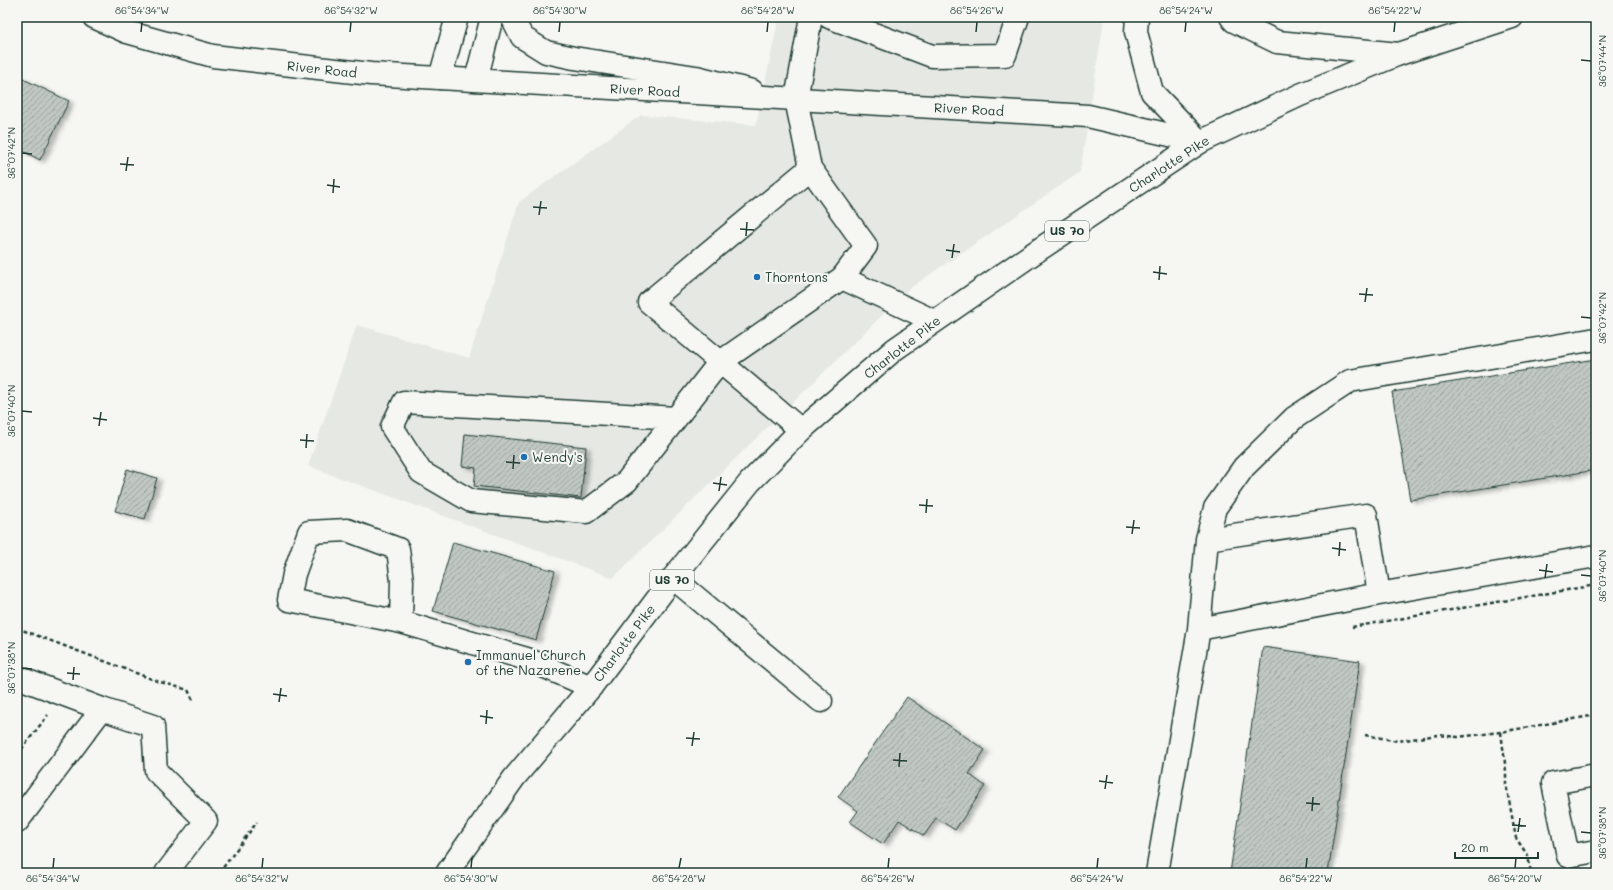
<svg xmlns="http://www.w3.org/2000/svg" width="1613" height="890" viewBox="0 0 1613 890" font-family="Mali,sans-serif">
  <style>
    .built { fill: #e6e8e4 }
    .building { fill: url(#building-hatch); stroke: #1f3d34; filter: url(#shadow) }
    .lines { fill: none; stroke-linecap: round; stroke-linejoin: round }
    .minor-casing { stroke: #1f3d34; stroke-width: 25 }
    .major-casing { stroke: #1f3d34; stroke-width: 25 }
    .path { stroke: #1f3d34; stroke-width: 2.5; stroke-dasharray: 4 3; stroke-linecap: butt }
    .minor { stroke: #f6f6f2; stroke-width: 22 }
    .major { stroke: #f6f6f2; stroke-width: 22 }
    .ticks { fill: none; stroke: #1f3d34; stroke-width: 1.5 }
    .poi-dot { fill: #1f6fb2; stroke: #f6f6f2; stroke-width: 1.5 }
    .labels { text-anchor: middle; stroke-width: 4; stroke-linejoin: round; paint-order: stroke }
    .shield { fill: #f6f6f2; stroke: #60746d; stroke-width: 1 }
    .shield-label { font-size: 12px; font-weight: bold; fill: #1f3d34 }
    .street-label { font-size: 13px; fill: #1f3d34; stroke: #f6f6f2 }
    .poi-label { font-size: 13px; fill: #1f3d34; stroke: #f6f6f2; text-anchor: start }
    .neatline { fill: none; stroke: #1f3d34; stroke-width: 1.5 }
    .ticks-label { font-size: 10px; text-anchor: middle; fill: #1f3d34 }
  </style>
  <defs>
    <pattern id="building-hatch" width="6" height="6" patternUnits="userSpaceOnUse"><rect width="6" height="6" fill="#c1c8c3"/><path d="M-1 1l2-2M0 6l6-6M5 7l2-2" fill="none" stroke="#9ca49f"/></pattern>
    <filter id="shadow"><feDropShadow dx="4.5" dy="2.5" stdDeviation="2" flood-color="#0004"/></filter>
  </defs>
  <rect width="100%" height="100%" fill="#f6f6f2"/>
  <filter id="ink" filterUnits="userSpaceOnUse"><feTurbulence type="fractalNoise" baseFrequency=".025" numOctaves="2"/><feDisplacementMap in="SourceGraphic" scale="8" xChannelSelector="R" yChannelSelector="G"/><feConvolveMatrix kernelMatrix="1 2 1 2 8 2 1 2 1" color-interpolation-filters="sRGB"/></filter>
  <g filter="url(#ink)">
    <path class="built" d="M 779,17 L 1103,17 L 1103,26 L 1080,172 L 910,288 L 613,578 L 308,466 L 357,325 L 469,358 L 519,202 L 641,115 L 756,125 Z"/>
    <path class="building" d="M 17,76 L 69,101 L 40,160 L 17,148 Z
      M 1596,359 L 1596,470 L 1410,500 L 1392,392 Z
      M 465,434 L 586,447 L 581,498 L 474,486 L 476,468 L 462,466 Z
      M 127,469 L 157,478 L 145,519 L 115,511 Z
      M 453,542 L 555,571 L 536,640 L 433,611 Z
      M 1263,647 L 1360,661 L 1328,873 L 1230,873 Z
      M 907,697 L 985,750 L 969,774 L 985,786 L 955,830 L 936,818 L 924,836 L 899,820 L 883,844 L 850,822 L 858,811 L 838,797 Z"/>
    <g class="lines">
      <g class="minor-casing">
        <path id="minor" d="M 512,17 L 522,37 L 546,52 L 574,58 L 696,77 L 752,91
          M 829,17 L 932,56 L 1005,55 L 1018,17
          M 1137,17 L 1136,32 L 1152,92 L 1200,142
          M 1231,17 L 1234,21 L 1277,42 L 1399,54
          M 440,78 L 457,17
          M 476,80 L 492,17
          M 842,278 L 934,321
          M 676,418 L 404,402 L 392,427 L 421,472 L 471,501 L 586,512 L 627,481 L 719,363 L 842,278 L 866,246 L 810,168 L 796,99 L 811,17
          M 801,430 L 649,302 L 810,168
          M 1207,539 L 1366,515 L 1379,594
          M 673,578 L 821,701
          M 401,622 L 402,581 L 398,549 L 347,530 L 309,532 L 294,574 L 289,600 L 401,622 L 527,659 L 591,687
          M 1199,629 L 1379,594 L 1596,556
          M 17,677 L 102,709 L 153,726 L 156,771 L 206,821 L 166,873
          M 1596,775 L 1553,783 L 1568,856 L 1596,851
          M 17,822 L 102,709
          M 1157,873 L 1199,629 L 1207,539 L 1215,508 L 1244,467 L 1294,418 L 1350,381 L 1596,339"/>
      </g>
      <g class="major-casing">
        <path id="major" d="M 94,17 L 127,32 L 213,56 L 371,74 L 1088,116 L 1200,142
          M 447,873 L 514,778 L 591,687 L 673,578 L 750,482 L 801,430 L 895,349 L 1031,255 L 1200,142 L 1300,95 L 1399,54 L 1512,17"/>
      </g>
      <path class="path" d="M 1352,627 L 1596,585
        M 17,628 L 157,681 L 188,690 L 194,702
        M 1501,732 L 1506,771 L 1506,784 L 1516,838 L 1528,856 L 1531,873
        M 1365,735 L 1398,741 L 1438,735 L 1458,737 L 1501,732 L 1596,715
        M 17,755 L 48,715
        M 219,873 L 257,822"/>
      <use href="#minor" class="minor"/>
      <use href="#major" class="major"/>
    </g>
  </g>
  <path class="ticks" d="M 141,32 L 142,22M 350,32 L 351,22M 559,32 L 560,22M 767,32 L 768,22M 976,32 L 977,22M 1185,32 L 1186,22M 1394,32 L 1395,22M 1581,60 L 1591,61M 22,153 L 32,154M 120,164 L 134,165M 126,171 L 128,157M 327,185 L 340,187M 333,193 L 334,179M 533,207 L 547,208M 539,215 L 541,201M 740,229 L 754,230M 746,236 L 747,222M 946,250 L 960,252M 952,258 L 954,244M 1153,272 L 1167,274M 1159,280 L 1160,266M 1359,294 L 1373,295M 1365,302 L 1367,288M 1581,317 L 1591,318M 22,411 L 32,412M 93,418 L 107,420M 99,426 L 101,412M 300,440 L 314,441M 306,448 L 307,434M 506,462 L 520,463M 513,469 L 514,455M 713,483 L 727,485M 719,491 L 721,477M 919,505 L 933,506M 926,513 L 927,499M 1126,527 L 1140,528M 1132,534 L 1134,520M 1332,548 L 1346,550M 1339,556 L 1340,542M 1539,570 L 1553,572M 1581,575 L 1591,576M 1545,578 L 1547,564M 22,668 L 32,669M 67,673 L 80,674M 73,680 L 74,667M 273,694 L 287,696M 279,702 L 281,688M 480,716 L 493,718M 486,724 L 487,710M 686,738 L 700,739M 692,746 L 694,732M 893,760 L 907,761M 899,767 L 900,753M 1099,781 L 1113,783M 1105,789 L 1107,775M 1306,803 L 1320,804M 1312,811 L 1313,797M 1512,825 L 1526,826M 1518,832 L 1520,818M 1581,832 L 1591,833M 53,868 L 54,858M 262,868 L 263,858M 471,868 L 472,858M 679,868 L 681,858M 888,868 L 889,858M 1097,868 L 1098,858M 1306,868 L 1307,858M 1515,868 L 1516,858"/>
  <g class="poi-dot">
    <circle cx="757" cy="277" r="4"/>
    <circle cx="524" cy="457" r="4"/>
    <circle cx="468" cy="662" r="4"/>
  </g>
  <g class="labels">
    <g class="shield">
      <rect x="1045" y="221" width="44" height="20" rx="3"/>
      <rect x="650" y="570" width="44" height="20" rx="3"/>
    </g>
    <g class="shield-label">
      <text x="1067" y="235">US 70</text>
      <text x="672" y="584">US 70</text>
    </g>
    <g class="street-label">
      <text transform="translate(322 69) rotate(6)" y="5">River Road</text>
      <text transform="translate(645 90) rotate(3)" y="5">River Road</text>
      <text transform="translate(969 109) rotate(3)" y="5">River Road</text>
      <text transform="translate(1169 164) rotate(-33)" y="5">Charlotte Pike</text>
      <text transform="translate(902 347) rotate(-38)" y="5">Charlotte Pike</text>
      <text transform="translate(624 643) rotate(-53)" y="5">Charlotte Pike</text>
    </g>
    <g class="poi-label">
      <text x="765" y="282">Thorntons</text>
      <text x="532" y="462">Wendy's</text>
      <text x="476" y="660">Immanuel Church<tspan x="476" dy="15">of the Nazarene</tspan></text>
    </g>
  </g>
  <rect width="1613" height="890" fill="none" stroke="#f6f6f2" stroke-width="44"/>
  <path d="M1455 852v6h83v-6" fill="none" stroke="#1f3d34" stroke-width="2"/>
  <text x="1461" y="852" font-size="12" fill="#1f3d34" stroke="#f6f6f2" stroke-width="3" paint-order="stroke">20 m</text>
  <rect x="22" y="22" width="1569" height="846" class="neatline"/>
  <g class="ticks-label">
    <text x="142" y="14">86°54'34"W</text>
    <text x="351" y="14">86°54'32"W</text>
    <text x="560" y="14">86°54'30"W</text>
    <text x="768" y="14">86°54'28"W</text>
    <text x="977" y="14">86°54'26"W</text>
    <text x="1186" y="14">86°54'24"W</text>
    <text x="1395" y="14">86°54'22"W</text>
    <text transform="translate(1602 61) rotate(-90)" y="4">36°07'44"N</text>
    <text transform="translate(11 153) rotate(-90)" y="4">36°07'42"N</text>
    <text transform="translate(1602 318) rotate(-90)" y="4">36°07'42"N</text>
    <text transform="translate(11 411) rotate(-90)" y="4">36°07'40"N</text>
    <text transform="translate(1602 576) rotate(-90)" y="4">36°07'40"N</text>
    <text transform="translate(11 668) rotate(-90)" y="4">36°07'38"N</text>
    <text transform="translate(1602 833) rotate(-90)" y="4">36°07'38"N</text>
    <text x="53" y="882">86°54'34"W</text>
    <text x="262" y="882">86°54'32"W</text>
    <text x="471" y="882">86°54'30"W</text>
    <text x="679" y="882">86°54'28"W</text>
    <text x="888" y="882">86°54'26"W</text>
    <text x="1097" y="882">86°54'24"W</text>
    <text x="1306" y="882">86°54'22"W</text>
    <text x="1515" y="882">86°54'20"W</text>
  </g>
</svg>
